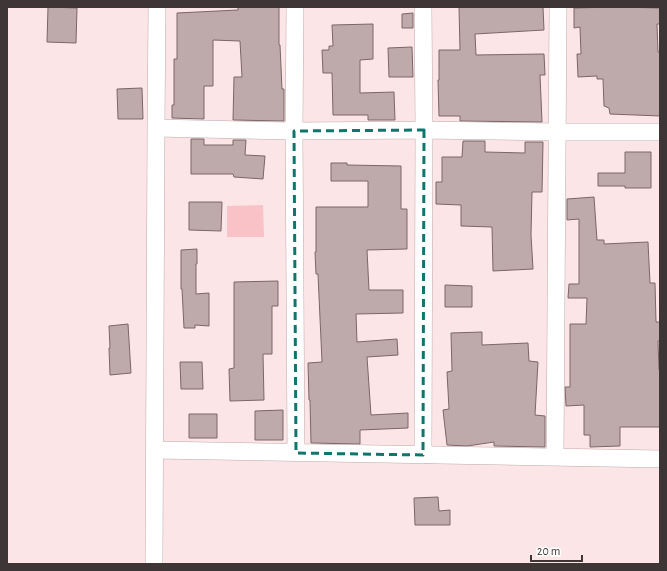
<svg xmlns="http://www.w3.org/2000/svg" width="667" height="571" viewBox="0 0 667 571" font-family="'Alegreya Sans',sans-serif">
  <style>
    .green { fill: #f8c2c6 }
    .building { fill: #bfaaab; stroke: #7a6668 }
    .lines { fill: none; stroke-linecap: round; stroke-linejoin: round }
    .minor-casing { stroke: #bea9aa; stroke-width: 18 }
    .minor { stroke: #fff; stroke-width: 17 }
    .marked { fill: none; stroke: #0f766e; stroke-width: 3; stroke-dasharray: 8 5; stroke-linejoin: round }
  </style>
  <rect width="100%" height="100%" fill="#fce5e7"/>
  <path class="green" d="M 263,205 L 264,237 L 227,237 L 227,206 Z"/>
  <path class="building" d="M 48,7 L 77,8 L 76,43 L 47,42 Z
    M 238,7 L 279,7 L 279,45 L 280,45 L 282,89 L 284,89 L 284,121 L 233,120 L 234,77 L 242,77 L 240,41 L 213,40 L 213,86 L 204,86 L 204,119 L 172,118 L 172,105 L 174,105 L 174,59 L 177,59 L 177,13 L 238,10 Z
    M 459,7 L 543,7 L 544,30 L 475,34 L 476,55 L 544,54 L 545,75 L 540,75 L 542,122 L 460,121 L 460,116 L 439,116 L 438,80 L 439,80 L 439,50 L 460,50 Z
    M 617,7 L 660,8 L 660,24 L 657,24 L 658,52 L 660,52 L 660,116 L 610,114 L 609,108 L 604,106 L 603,79 L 597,79 L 597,76 L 578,77 L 577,54 L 581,54 L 580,27 L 574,28 L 574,8 Z
    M 413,13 L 413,28 L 402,28 L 402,14 Z
    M 373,24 L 373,59 L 360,60 L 360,93 L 394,92 L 395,120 L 368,120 L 368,115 L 333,115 L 332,73 L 323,73 L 322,50 L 329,50 L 329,46 L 333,46 L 332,25 Z
    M 412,47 L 413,77 L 389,77 L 388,48 Z
    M 142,88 L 143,119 L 118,119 L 117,89 Z
    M 191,139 L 204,139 L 204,145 L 233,145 L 233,140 L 246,140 L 245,155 L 265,156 L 263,179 L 234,177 L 233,174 L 191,174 Z
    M 463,141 L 485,141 L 485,152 L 525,153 L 525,142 L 543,142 L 542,192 L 532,192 L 531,235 L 533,269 L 493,271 L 492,227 L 461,226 L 461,205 L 436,204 L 436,182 L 442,182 L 442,157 L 462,157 Z
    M 625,152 L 651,152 L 651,188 L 625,188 L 625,186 L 598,186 L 598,173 L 625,173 Z
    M 331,163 L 347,163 L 347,165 L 401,166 L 401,209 L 407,209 L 407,249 L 367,250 L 369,290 L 403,290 L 403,313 L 356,314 L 357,342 L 397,339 L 398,355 L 367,357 L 371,415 L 408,413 L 408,428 L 360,430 L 360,444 L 311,443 L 310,400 L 309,400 L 308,363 L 322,362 L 318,274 L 316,274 L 315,252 L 316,252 L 316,207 L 368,207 L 368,181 L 331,181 Z
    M 594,197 L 597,240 L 604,240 L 604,244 L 648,242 L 650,283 L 655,283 L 656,322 L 660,322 L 660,341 L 658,341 L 659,370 L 660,370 L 660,427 L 620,427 L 620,446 L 590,447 L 590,435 L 584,435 L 584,405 L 566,406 L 565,387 L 570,387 L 570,324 L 586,324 L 587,298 L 568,298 L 569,284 L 579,284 L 579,219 L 567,220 L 567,199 Z
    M 189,202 L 222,202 L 221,231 L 189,230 Z
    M 197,249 L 197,264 L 196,264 L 196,294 L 209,293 L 209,326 L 195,325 L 195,328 L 184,328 L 182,289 L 181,289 L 181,250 Z
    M 278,281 L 278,306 L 272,306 L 272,354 L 263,354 L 264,400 L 230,401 L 229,369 L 234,368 L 234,282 Z
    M 445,285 L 472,286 L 472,307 L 445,307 Z
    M 128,324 L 131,373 L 110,375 L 109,348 L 110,348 L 109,326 Z
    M 482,332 L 482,345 L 528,343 L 529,361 L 538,362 L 535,415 L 545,416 L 545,447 L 494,446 L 494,442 L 467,446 L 447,445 L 443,410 L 449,409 L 447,372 L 452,371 L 451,333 Z
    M 180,362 L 202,362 L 203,389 L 181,389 Z
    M 283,410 L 283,440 L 255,440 L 255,411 Z
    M 189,414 L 217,414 L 217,438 L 189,438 Z
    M 438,497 L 439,511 L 450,510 L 450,525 L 415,525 L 414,498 Z"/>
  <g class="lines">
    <g class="minor-casing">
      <path id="minor" d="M 295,7 L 294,131 L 296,453
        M 156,128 L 294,131 L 424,130 L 557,132 L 660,132
        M 155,450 L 660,459
        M 423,455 L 424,130 L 423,7
        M 555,457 L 558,7
        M 154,564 L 156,128 L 157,7"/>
    </g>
    <use href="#minor" class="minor"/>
  </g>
  <path class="marked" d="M 424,130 L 423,455 L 296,453 L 294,131 Z"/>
  <rect width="667" height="571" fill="none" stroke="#3e3536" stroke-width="16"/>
  <path d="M531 555v6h51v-6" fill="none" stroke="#3e3536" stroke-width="2"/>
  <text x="537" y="555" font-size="12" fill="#3e3536" stroke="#ffffff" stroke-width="3" paint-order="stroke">20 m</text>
</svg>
